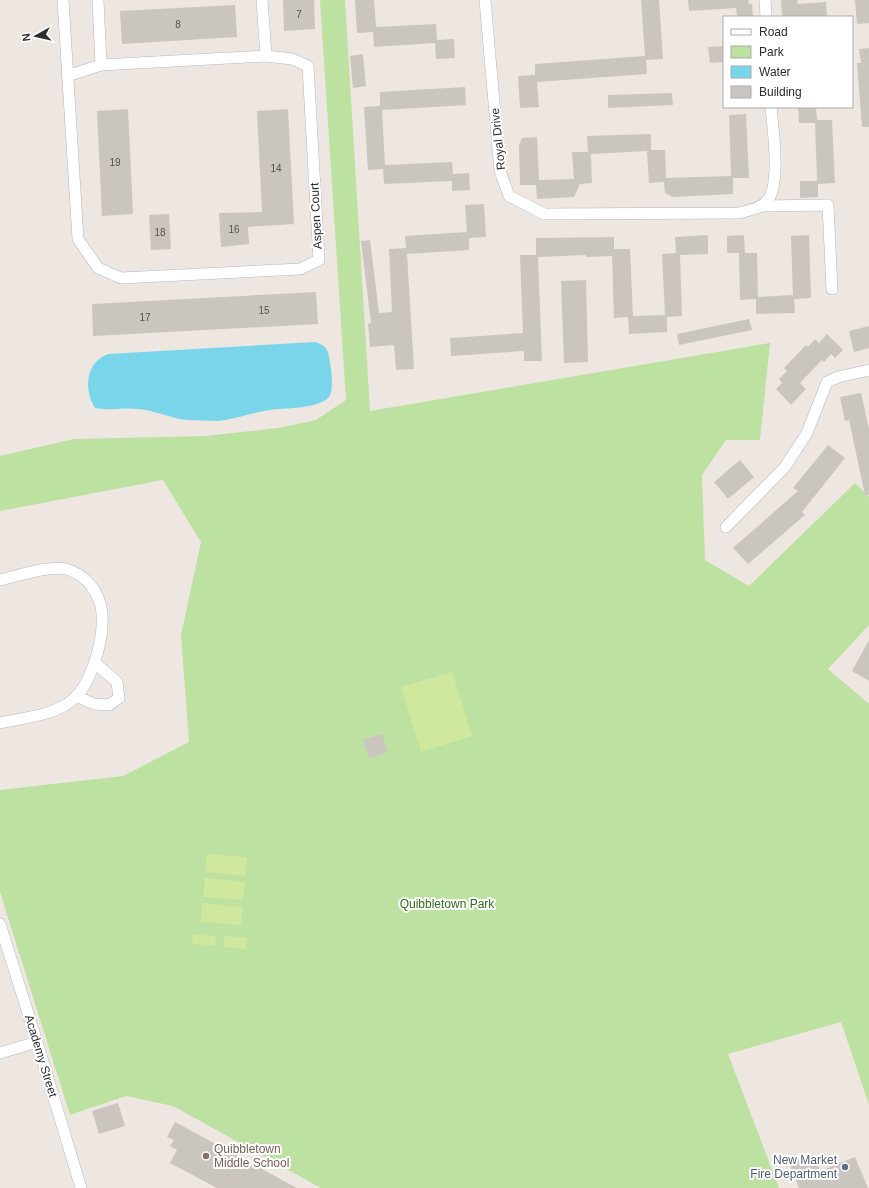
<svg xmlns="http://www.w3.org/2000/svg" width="869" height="1188" viewBox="0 0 869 1188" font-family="Helvetica,sans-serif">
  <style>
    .green { fill: #bce1a0 }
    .pitch { fill: #cfe89d }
    .water { fill: #79d6ea }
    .building { fill: #cac5bf }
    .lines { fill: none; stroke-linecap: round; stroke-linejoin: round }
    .minor-casing { stroke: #b4b7c0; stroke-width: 12 }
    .minor { stroke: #fff; stroke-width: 11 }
    .education-dot { fill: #8d6e63; stroke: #fff; stroke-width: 1.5 }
    .service-dot { fill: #5c6f8a; stroke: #fff; stroke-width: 1.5 }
    .labels { text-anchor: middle; stroke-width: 4; stroke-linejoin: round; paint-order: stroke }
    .number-label { font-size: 10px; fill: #545352 }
    .street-label { font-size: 12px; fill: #2d2d2d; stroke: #fff }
    .park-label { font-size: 12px; fill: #35691f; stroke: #fff }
    .education-label { font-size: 12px; fill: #785e54; stroke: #fff; text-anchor: start }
    .service-label { font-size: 12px; fill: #4e5e75; stroke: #fff; text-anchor: end }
  </style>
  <rect width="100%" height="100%" fill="#eee7e1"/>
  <path class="green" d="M 320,0 L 345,0 L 370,411 L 770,343 L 760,440 L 726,440 L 702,475 L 705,560 L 749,586 L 855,483 L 869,497 L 869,625 L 828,669 L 869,704 L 869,1105 L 841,1022 L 728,1054 L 779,1188 L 321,1188 L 173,1106 L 126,1096 L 70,1115 L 0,892 L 0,790 L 123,776 L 189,742 L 181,635 L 201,542 L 163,480 L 0,511 L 0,456 L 74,439 L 205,436 L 278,428 L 316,420 L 346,400 Z"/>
  <path class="pitch" d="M 452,672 L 472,736 L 421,752 L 401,687 Z
    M 207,854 L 247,857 L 245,876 L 205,872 Z
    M 205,878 L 245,882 L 243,900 L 203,897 Z
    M 202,903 L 243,907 L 241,925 L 201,922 Z
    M 193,934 L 216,936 L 215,946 L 192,944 Z
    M 224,936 L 247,938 L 246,949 L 223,947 Z"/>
  <path class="water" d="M 314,342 C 323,344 328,348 329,357 C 331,367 335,392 328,398 C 317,409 283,408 269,410 C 252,413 236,419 218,421 C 208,421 198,420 188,420 C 171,419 155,410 138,409 C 123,407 109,411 95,408 C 83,389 86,362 108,354 Z"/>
  <path class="building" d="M 283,0 L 314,0 L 315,29 L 284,31 Z
    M 355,0 L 374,0 L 376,27 L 436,24 L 437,40 L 454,39 L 455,58 L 436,59 L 435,43 L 374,47 L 373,32 L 357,33 Z
    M 641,0 L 659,0 L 663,59 L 646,60 L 647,74 L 537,82 L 539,107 L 520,108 L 518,76 L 535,75 L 535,64 L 645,56 Z
    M 688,0 L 748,0 L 749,4 L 752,4 L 753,17 L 737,17 L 736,8 L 689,11 Z
    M 781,0 L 797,0 L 798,4 L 826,2 L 827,16 L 782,17 Z
    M 855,0 L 869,0 L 869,23 L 857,24 Z
    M 235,5 L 237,37 L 122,44 L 120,11 Z
    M 724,46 L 724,62 L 710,63 L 708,47 Z
    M 869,48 L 869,127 L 862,127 L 857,63 L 861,63 L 859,49 Z
    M 363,54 L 366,86 L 353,88 L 350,56 Z
    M 465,87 L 466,105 L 382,110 L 385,165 L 452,162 L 453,174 L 469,173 L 470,190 L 452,191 L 452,181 L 384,184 L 383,169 L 368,170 L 364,107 L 380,106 L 380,92 Z
    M 672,93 L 673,105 L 608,108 L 608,95 Z
    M 798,107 L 816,107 L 817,120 L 832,120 L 835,183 L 818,184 L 818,197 L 800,198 L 800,181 L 817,181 L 815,123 L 799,123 Z
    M 128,109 L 133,214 L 102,216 L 97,111 Z
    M 288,109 L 294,224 L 248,227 L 249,244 L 221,247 L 219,213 L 262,212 L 257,111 Z
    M 746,114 L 749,178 L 733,178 L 733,194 L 673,197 L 665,193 L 664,182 L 649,183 L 647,151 L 591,154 L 592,183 L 580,184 L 574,197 L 537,199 L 536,185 L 520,185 L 519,145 L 522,138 L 537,137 L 539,180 L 574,179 L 572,152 L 588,152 L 587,136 L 651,134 L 651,150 L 665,150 L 666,178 L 731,176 L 729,115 Z
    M 484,204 L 486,237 L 469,238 L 469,250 L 407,254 L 414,369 L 396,370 L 394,345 L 370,347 L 368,324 L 371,323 L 361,241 L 370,240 L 379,313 L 392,312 L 389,249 L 406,248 L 405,236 L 467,232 L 465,205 Z
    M 169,214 L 171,249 L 151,250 L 149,215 Z
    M 708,235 L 708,254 L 680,255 L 682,316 L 667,317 L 667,332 L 629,334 L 628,317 L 614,318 L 612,256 L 586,257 L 585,255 L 538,257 L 542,361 L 524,361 L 524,351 L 451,356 L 450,338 L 523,333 L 520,255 L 536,255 L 536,238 L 614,237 L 614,249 L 630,249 L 633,316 L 665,315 L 662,254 L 676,253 L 675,237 Z
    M 744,235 L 745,253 L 727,253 L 727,236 Z
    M 809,235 L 811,298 L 794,299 L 795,313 L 756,314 L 756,299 L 740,300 L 739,253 L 757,253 L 758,297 L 793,295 L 791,236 Z
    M 586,280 L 588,362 L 564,363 L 561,281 Z
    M 316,292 L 318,324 L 93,336 L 92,304 Z
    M 749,319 L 752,330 L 679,345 L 677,334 Z
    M 869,326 L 869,348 L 854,352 L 849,331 Z
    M 827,334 L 843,350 L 835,358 L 831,354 L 824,362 L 822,360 L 800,383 L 806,389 L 791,405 L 776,389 L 782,383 L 779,379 L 787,371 L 784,368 L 806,345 L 808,347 L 815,339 L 819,343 Z
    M 861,393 L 869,429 L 869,495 L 865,495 L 849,420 L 845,421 L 840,397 Z
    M 828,445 L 845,458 L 802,512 L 805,515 L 748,564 L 733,548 L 798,491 L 793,488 Z
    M 740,460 L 754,477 L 728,499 L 714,482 Z
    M 869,640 L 869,681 L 852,671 Z
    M 382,734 L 388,752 L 369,758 L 363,740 Z
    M 118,1103 L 125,1126 L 99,1134 L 92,1111 Z
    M 175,1122 L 297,1188 L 217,1188 L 170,1163 L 177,1150 L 170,1146 L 174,1140 L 167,1137 Z
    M 813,1154 L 820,1171 L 855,1157 L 868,1188 L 799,1188 L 789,1163 Z"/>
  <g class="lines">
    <g class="minor-casing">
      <path id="minor" d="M 63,0 L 78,239 L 98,268 L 121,278 L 300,269 L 319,260 L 308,66 L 292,59 L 266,56 L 101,65 L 67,76
        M 98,0 L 101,65
        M 262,0 L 266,56
        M 485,0 L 500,171 L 509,196 L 544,214 L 739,213 C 749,210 760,209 767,201 C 781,186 773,128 771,107
        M 765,0 L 766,17
        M 760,206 L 828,205 L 832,289
        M 726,527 L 785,467 L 807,433 L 827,382 L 838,377 L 869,370
        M 0,580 C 18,576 49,565 66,569 C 86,574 100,593 102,613 C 104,640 91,690 67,704 C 48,716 22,718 0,723
        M 76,696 L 94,704 L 109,705 L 119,698 L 117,682 L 95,663
        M 0,924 L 37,1042 L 81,1188
        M 0,1053 L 37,1042"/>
    </g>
    <use href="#minor" class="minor"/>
  </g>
  <circle class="education-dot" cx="206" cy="1156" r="4"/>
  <circle class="service-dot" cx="845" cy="1167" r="4"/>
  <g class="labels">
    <g class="number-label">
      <text x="299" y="18">7</text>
      <text x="178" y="28">8</text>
      <text x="115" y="166">19</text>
      <text x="276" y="172">14</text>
      <text x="234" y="233">16</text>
      <text x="160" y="236">18</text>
      <text x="264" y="314">15</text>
      <text x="145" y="321">17</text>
    </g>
    <g class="street-label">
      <text transform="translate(498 139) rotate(-96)" y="4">Royal Drive</text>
      <text transform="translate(316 216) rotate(-93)" y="4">Aspen Court</text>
      <text transform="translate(41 1056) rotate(73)" y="4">Academy Street</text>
    </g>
    <g class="park-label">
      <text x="447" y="908">Quibbletown Park</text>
    </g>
    <g class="education-label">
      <text x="214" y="1153">Quibbletown<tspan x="214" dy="14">Middle School</tspan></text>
    </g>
    <g class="service-label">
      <text x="837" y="1164">New Market<tspan x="837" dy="14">Fire Department</tspan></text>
    </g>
  </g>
  <rect x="723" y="16" width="130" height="92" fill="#ffffff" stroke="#ababab"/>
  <rect x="731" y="29" width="20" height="6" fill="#ffffff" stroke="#ababab"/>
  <text x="759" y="36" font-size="12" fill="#2d2d2d">Road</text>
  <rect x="731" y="46" width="20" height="12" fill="#bce1a0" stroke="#ababab"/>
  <text x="759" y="56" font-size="12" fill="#2d2d2d">Park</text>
  <rect x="731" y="66" width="20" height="12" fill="#79d6ea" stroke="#ababab"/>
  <text x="759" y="76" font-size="12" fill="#2d2d2d">Water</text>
  <rect x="731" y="86" width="20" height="12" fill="#cac5bf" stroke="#ababab"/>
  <text x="759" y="96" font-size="12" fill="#2d2d2d">Building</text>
  <g transform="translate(36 36) rotate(262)" stroke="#ffffff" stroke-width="3" paint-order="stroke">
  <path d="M0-3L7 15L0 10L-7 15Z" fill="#2d2d2d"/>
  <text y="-6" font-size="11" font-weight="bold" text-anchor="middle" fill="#2d2d2d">N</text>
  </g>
</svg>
